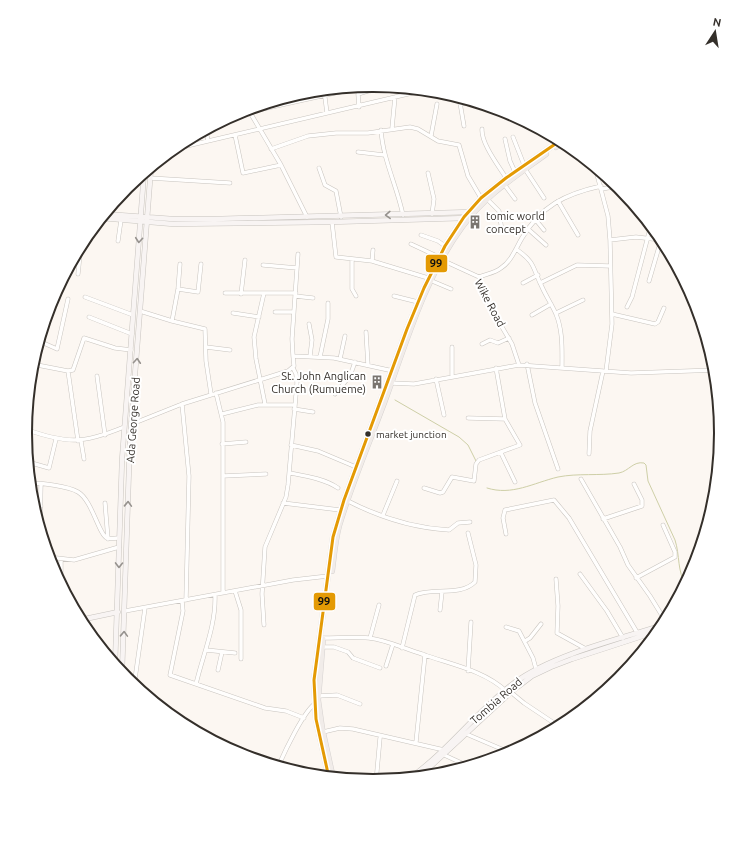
<svg xmlns="http://www.w3.org/2000/svg" width="747" height="867" viewBox="0 0 747 867" font-family="Ubuntu,sans-serif">
  <style>
    .lines { fill: none; stroke-linecap: round; stroke-linejoin: round }
    .stream { stroke: #cecfa7; stroke-width: 1 }
    .street-casing { stroke: #c8c4bf; stroke-width: 4.5 }
    .secondary-casing { stroke: #c8c4bf; stroke-width: 5.5 }
    .primary-casing { stroke: #d6d2d0; stroke-width: 6 }
    .street { stroke: #fffefd; stroke-width: 3.5 }
    .secondary { stroke: #f8f4f3; stroke-width: 4.5 }
    .primary { stroke: #f1ece9; stroke-width: 5 }
    .bus-1-casing { stroke: #fff; stroke-width: 6 }
    .bus-1 { stroke: #e49a04; stroke-width: 3 }
    .oneway { stroke: #96928e }
    .bus-dot { fill: #342f2a; stroke: #fff; stroke-width: 1.5 }
    .labels { text-anchor: middle; stroke-width: 4; stroke-linejoin: round; paint-order: stroke }
    .bus-label { font-size: 10px; fill: #342f2a; stroke: #fff; text-anchor: start }
    .poi-label { font-size: 11px; fill: #342f2a; stroke: #fff; text-anchor: start }
    .street-label { font-size: 11px; fill: #342f2a; stroke: #fff }
    .rim { fill: none; stroke: #342f2a; stroke-width: 2 }
    .line-badge { stroke: #fff; stroke-width: 1.5 }
    .pale-badge-label { font-size: 11px; text-anchor: middle; font-weight: bold; fill: #111 }
  </style>
  <rect width="100%" height="100%" fill="#fcf7f2"/>
  <g class="lines">
    <path class="stream" d="M 395,400 L 459,437 L 468,445 L 476,461
      M 487,488 C 512,496 533,483 558,477 C 578,473 599,476 619,473 C 629,471 633,461 644,463 L 646,465 L 648,481 L 675,540 C 680,555 677,572 686,585"/>
    <g class="street-casing">
      <path id="street" d="M 324,90 L 327,113
        M 459,97 L 464,126
        M 460,104 L 476,102
        M 359,107 L 358,94 L 384,86
        M 248,109 L 281,165 L 307,217
        M 239,112 L 249,112 L 344,91
        M 392,128 L 395,97
        M 482,129 C 481,143 498,165 506,178
        M 206,130 L 208,141
        M 381,130 C 383,160 397,186 403,215
        M 235,135 L 243,173 L 281,165
        M 431,136 L 437,104
        M 513,137 L 524,165
        M 505,139 L 510,161 L 515,172
        M 174,149 L 425,90
        M 271,149 L 308,136 L 336,133 L 368,133 L 410,127 L 418,129 L 438,141 L 459,145 L 468,176 L 481,198
        M 358,152 L 384,155
        M 595,167 L 608,216 L 610,240 L 612,324 L 606,371
        M 319,168 L 325,185 L 336,191 L 341,217
        M 525,169 L 544,198
        M 428,173 L 434,199 L 432,214
        M 150,178 L 230,183
        M 504,184 L 515,199
        M 602,189 L 618,186
        M 487,199 L 499,211 L 502,231
        M 558,201 L 578,235
        M 535,219 L 544,230
        M 332,222 L 336,257 L 372,261 L 428,278
        M 528,229 L 546,245
        M 421,235 L 438,241 L 445,246
        M 610,240 L 636,237 L 661,240 L 649,281
        M 118,241 L 121,220
        M 411,244 L 439,257
        M 516,249 C 536,263 532,267 542,287 C 546,296 552,305 556,314 C 563,331 562,349 562,367
        M 352,260 L 352,289 L 356,296
        M 442,260 L 479,277 L 492,310 L 512,344 L 519,365
        M 372,261 L 373,250
        M 263,265 L 297,268
        M 78,274 L 81,245
        M 479,277 C 486,274 495,273 501,268 C 511,262 516,248 522,238 C 541,206 565,194 601,186
        M 432,281 L 451,289
        M 523,283 L 538,275
        M 540,283 L 577,265 L 610,266
        M 178,289 L 198,292 L 201,264
        M 225,293 L 296,293
        M 264,293 L 254,337 L 256,359 L 265,404
        M 241,294 L 245,260
        M 295,296 L 313,298
        M 394,296 L 418,302
        M 85,297 L 133,315
        M 627,307 L 632,297 L 651,225
        M 140,311 L 172,321 L 205,329 L 206,361 L 211,394
        M 275,312 L 294,312
        M 233,313 L 259,317
        M 556,313 L 583,300
        M 612,314 L 655,324 L 658,322 L 664,308
        M 532,315 L 551,304
        M 89,317 L 132,334
        M 172,321 L 178,289 L 180,264
        M 309,324 L 312,340 L 310,356
        M 366,332 L 368,365
        M 39,341 L 57,349 L 68,299
        M 482,344 L 490,340 L 498,343 L 509,338
        M 206,347 L 230,350
        M 452,347 L 452,375
        M 293,356 L 292,339 L 298,254
        M 320,357 L 328,319 L 328,303
        M 340,359 L 345,336
        M 32,364 L 68,371 L 73,370 L 84,338 L 115,348 L 131,350
        M 527,364 L 535,403 L 558,469
        M 709,370 L 712,355
        M 68,371 L 78,441
        M 97,376 L 105,435
        M 436,379 L 444,415
        M 391,383 L 414,384 L 519,365 L 631,373 L 716,370
        M 216,393 L 223,422 L 223,593
        M 335,394 L 350,376 L 355,362
        M 182,404 L 189,476 L 186,600
        M 294,409 L 313,412
        M 222,414 L 258,405 L 294,405
        M 468,418 L 505,419
        M 132,424 L 182,404 L 288,371 L 294,366 L 293,356 L 334,358 L 393,371
        M 25,429 C 67,444 83,444 124,427
        M 81,441 L 84,459
        M 222,444 L 246,442
        M 291,445 L 318,451 L 356,467
        M 501,453 L 515,482
        M 589,454 L 590,431 L 603,371
        M 28,462 L 49,468 L 56,439
        M 290,473 C 306,476 325,479 338,488
        M 223,476 L 266,474
        M 581,479 L 620,547 L 628,565 L 650,596 L 666,622
        M 30,483 C 41,483 68,486 78,492 C 92,500 99,535 107,538 C 110,539 115,538 119,538
        M 424,488 L 440,493 L 443,492 L 452,477 L 474,481 L 476,464 L 479,460 L 520,445 L 505,419 L 496,368
        M 348,501 C 379,517 414,528 449,530 L 458,523 L 470,522
        M 105,503 L 108,539
        M 283,503 L 340,510
        M 33,506 L 41,506
        M 383,515 L 397,481
        M 603,519 L 642,506 L 642,500 L 634,484
        M 40,529 L 41,484
        M 506,534 L 503,518 L 505,510 L 554,500 L 569,518 L 638,634
        M 48,557 L 74,560 L 119,547
        M 61,559 L 61,583
        M 580,574 L 607,611 L 623,638
        M 636,578 L 675,557 L 675,552 L 663,525
        M 556,579 L 558,606 L 557,633 L 586,649
        M 235,591 L 241,610 L 241,659
        M 182,601 L 183,611 L 170,675 L 265,708 L 286,711 L 304,718
        M 440,610 L 442,592
        M 125,611 L 293,580 L 328,576
        M 264,625 L 262,594 L 265,547 L 286,497 L 288,485 L 297,383 L 296,374 L 293,368
        M 506,627 L 519,631 L 533,658 L 536,669
        M 323,638 C 338,638 354,637 369,638 C 387,640 405,649 422,654 C 449,664 484,670 506,691
        M 370,638 L 379,605
        M 525,641 L 530,638 L 541,624
        M 322,647 L 334,647 L 348,652 L 353,658 L 380,668
        M 402,648 L 415,595 C 432,587 460,597 475,582 L 476,565 L 468,533
        M 206,650 L 235,653
        M 386,666 L 393,644
        M 218,670 L 222,652
        M 468,671 L 471,622
        M 196,684 C 203,654 216,626 215,595
        M 134,686 L 145,608
        M 507,689 L 524,703 L 560,727
        M 318,696 L 337,695 L 360,704
        M 323,732 L 340,728 L 353,729 L 444,750
        M 464,733 L 511,753
        M 416,742 L 425,655
        M 442,754 L 466,765 L 466,768
        M 278,767 C 284,753 304,710 316,703
        M 376,782 L 380,738"/>
    </g>
    <g class="secondary-casing">
      <path id="secondary" d="M 105,214 L 173,219 L 214,219 L 471,212
        M 101,218 L 173,224 L 332,222 L 467,218
        M 80,620 L 118,612
        M 115,666 L 122,460 L 144,173
        M 122,673 L 130,439 L 151,168
        M 410,778 C 448,751 477,711 514,683 C 552,655 618,639 664,625
        M 418,778 L 511,692 L 532,676 L 551,667 L 572,659 L 661,630"/>
    </g>
    <g class="primary-casing">
      <path id="primary" d="M 556,147 L 564,142
        M 332,571 C 334,556 335,541 339,526 C 352,482 371,439 387,395 C 407,339 426,276 462,227 C 484,196 516,176 546,154
        M 323,639 L 318,700 L 322,728 L 333,778
        M 329,778 L 316,719 L 314,680 L 333,537 L 344,500 L 407,329 L 424,288 L 445,246 L 464,217 L 481,198 L 506,178 L 561,140"/>
    </g>
    <use href="#street" class="street"/>
    <use href="#secondary" class="secondary"/>
    <use href="#primary" class="primary"/>
    <g class="bus-1-casing">
      <path id="bus-1" d="M 329,778 L 316,719 L 314,680 L 333,537 L 344,500 L 407,329 L 424,288 L 445,246 L 464,217 L 481,198 L 506,178 L 561,140"/>
    </g>
    <use href="#bus-1" class="bus-1"/>
  </g>
  <defs><path id="oneway-chevron" d="M-2-3.5L2.5 0L-2 3.5" fill="none" stroke-width="1.6" stroke-linecap="round" stroke-linejoin="round"/></defs>
  <g class="oneway">
    <use href="#oneway-chevron" transform="translate(388 215) rotate(178)"/>
    <use href="#oneway-chevron" transform="translate(139 240) rotate(95)"/>
    <use href="#oneway-chevron" transform="translate(137 361) rotate(-86)"/>
    <use href="#oneway-chevron" transform="translate(128 504) rotate(-88)"/>
    <use href="#oneway-chevron" transform="translate(119 565) rotate(91)"/>
    <use href="#oneway-chevron" transform="translate(124 634) rotate(-88)"/>
  </g>
  <defs>
    <g id="building-bare" transform="scale(1.08)"><path d="M-4-6H4V6H1V3H-1V6H-4ZM-2.5-4.3h1.7v1.8h-1.7ZM.8-4.3h1.7v1.8H.8ZM-2.5-1h1.7V.8h-1.7ZM.8-1h1.7V.8H.8Z" fill="#7a7570" stroke="#fff" stroke-width="2.5" paint-order="stroke"/></g>
  </defs>
  <g fill-rule="evenodd">
    <use href="#building-bare" x="475" y="222"/>
    <use href="#building-bare" x="377" y="382"/>
  </g>
  <circle class="bus-dot" cx="368" cy="434" r="3.5"/>
  <g class="labels">
    <g class="bus-label">
      <text x="376" y="438">market junction</text>
    </g>
    <g class="poi-label">
      <text x="486" y="220">tomic world<tspan x="486" dy="13">concept</tspan></text>
      <text x="366" y="380" text-anchor="end">St. John Anglican<tspan x="366" dy="13">Church (Rumueme)</tspan></text>
    </g>
    <g class="street-label">
      <text transform="translate(490 303) rotate(62)" y="4">Wike Road</text>
      <text transform="translate(133 420) rotate(-86)" y="4">Ada George Road</text>
      <text transform="translate(496 701) rotate(-41)" y="4">Tombia Road</text>
    </g>
  </g>
  <path d="M0 0H747V867H0ZM32 433a341 341 0 1 1 682 0a341 341 0 1 1-682 0Z" fill="#fff" fill-rule="evenodd"/>
  <path class="rim" d="M32 433a341 341 0 1 1 682 0a341 341 0 1 1-682 0Z"/>
  <g class="line-badge">
    <rect x="425" y="254" width="23" height="19" rx="4" fill="#e49a04"/>
    <rect x="313" y="592" width="23" height="19" rx="4" fill="#e49a04"/>
  </g>
  <g class="pale-badge-label">
    <text x="436" y="267">99</text>
    <text x="324" y="605">99</text>
  </g>
  <g transform="translate(715 32) rotate(12)" stroke="#ffffff" stroke-width="3" paint-order="stroke">
  <path d="M0-3L7 15L0 10L-7 15Z" fill="#342f2a"/>
  <text y="-6" font-size="11" font-weight="bold" text-anchor="middle" fill="#342f2a">N</text>
  </g>
</svg>
